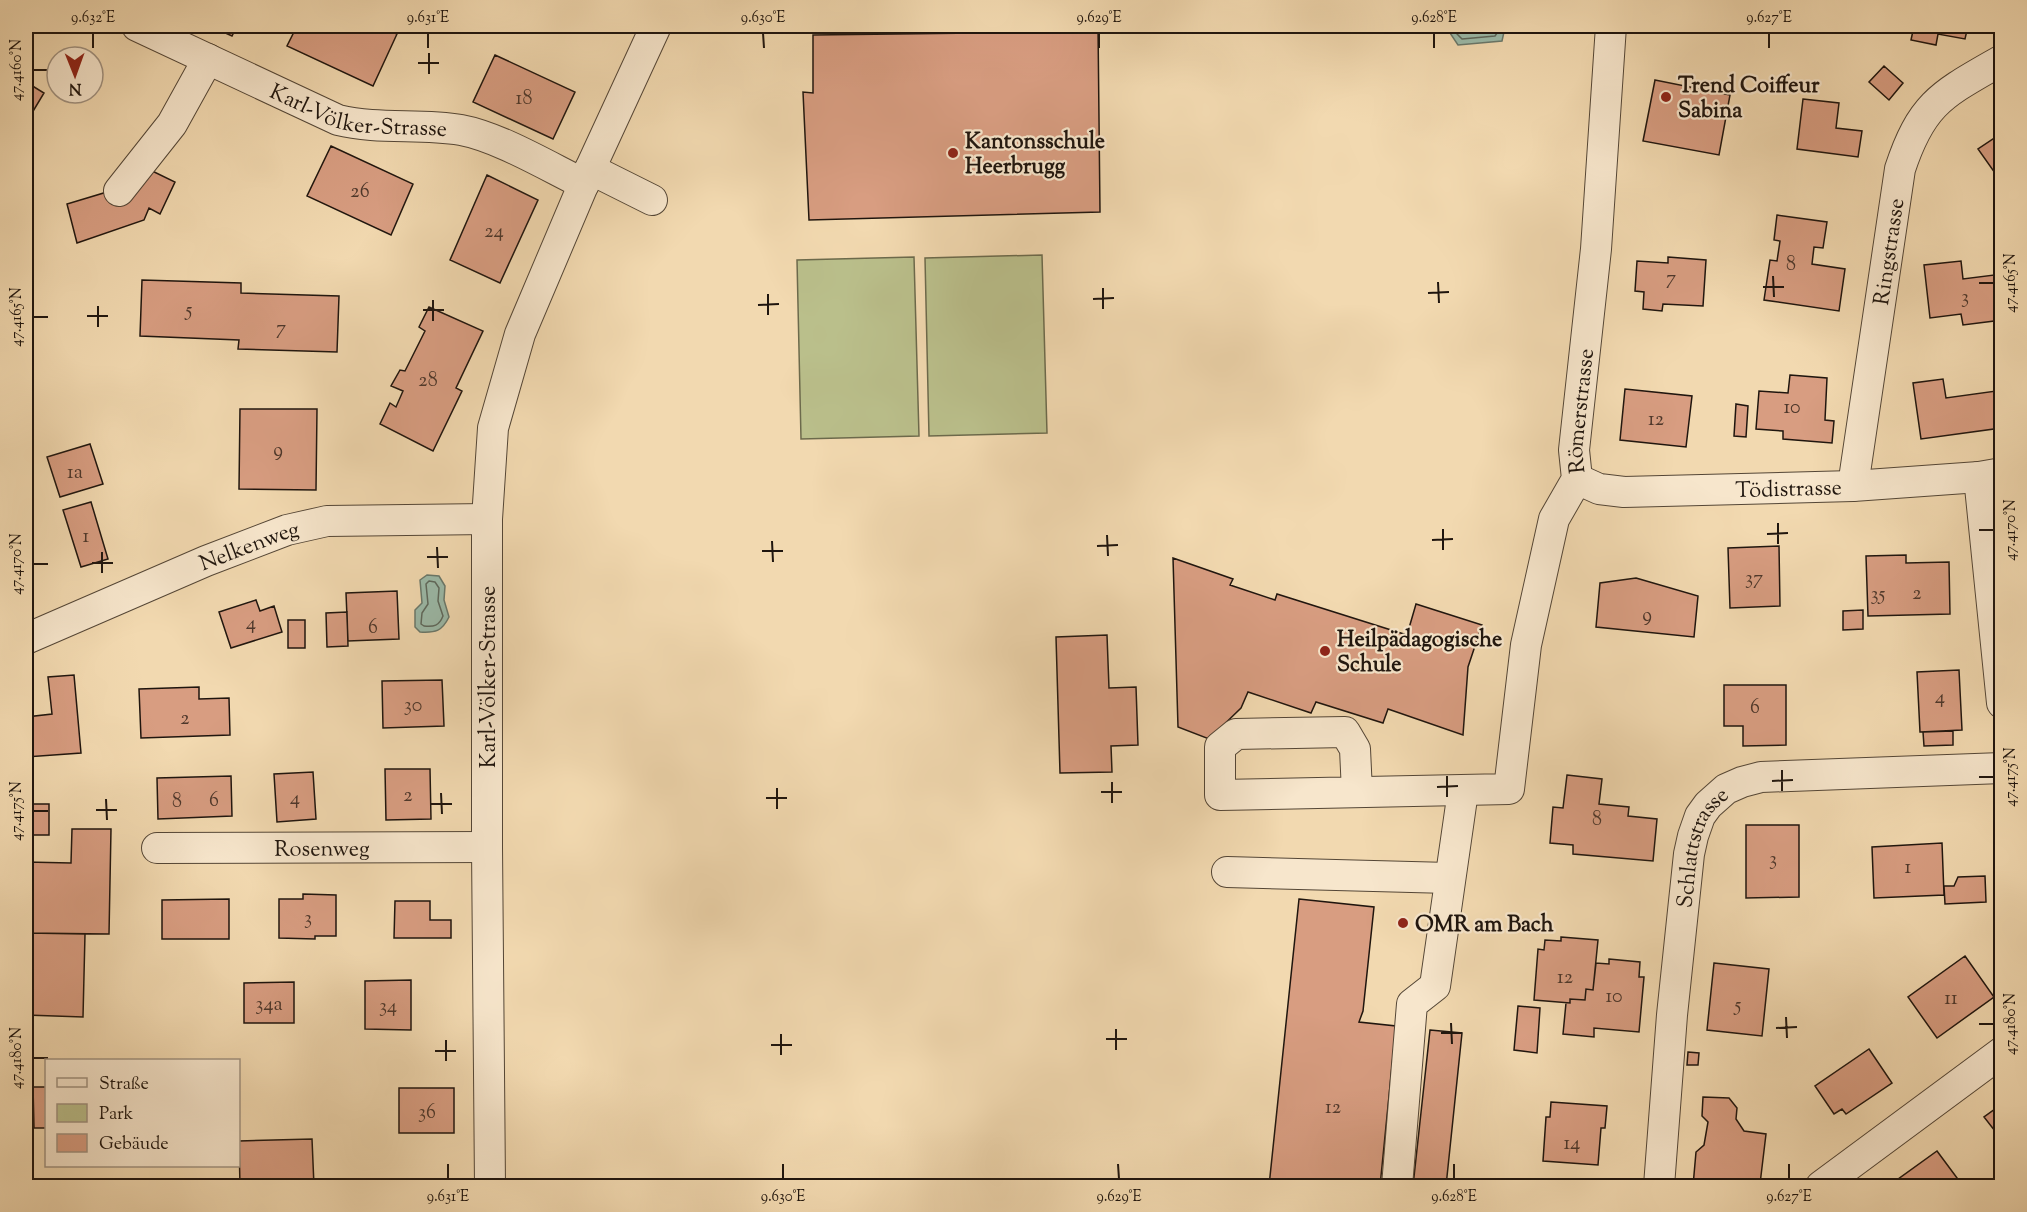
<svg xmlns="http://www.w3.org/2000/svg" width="2027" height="1212" viewBox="0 0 2027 1212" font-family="'Sorts Mill Goudy',serif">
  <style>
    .green { fill: #babf8b; stroke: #6c6a4c; stroke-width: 1.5 }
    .water { fill: #9bbaa9; stroke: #69786b; stroke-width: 1.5 }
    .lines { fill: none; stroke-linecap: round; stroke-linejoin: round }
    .shore { stroke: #5d685c; stroke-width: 1.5 }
    .building { fill: #d89d81; stroke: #1f150e; stroke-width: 1.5 }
    .minor-casing { stroke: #544636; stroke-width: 32 }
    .minor { stroke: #f7e6cc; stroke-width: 30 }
    .ticks { fill: none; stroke: #1f150e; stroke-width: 2 }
    .poi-dot { fill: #8f2418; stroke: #f7e6cc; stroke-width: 2 }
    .labels { text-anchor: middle; stroke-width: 4.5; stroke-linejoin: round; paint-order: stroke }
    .number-label { font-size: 20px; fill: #4d372b }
    .poi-label { font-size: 22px; font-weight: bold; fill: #1f150e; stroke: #f7e6cc; text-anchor: start }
    .street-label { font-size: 22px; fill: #1f150e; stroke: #f7e6cc }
    .neatline { fill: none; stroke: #1f150e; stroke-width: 2 }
    .ticks-label { font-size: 15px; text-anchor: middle; fill: #1f150e }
  </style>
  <rect width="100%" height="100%" fill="#f2d9b0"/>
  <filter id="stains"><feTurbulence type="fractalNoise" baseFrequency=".00333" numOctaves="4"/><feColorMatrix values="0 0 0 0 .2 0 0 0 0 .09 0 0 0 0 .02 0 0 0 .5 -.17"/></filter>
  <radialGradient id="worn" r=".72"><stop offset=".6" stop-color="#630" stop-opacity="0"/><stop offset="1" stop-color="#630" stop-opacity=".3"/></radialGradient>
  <path class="green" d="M 1042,255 L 1047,433 L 929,436 L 925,258 Z
    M 914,257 L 919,436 L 801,439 L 797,260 Z"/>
  <path class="water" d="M 1454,26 L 1500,26 L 1504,32 L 1502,41 L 1458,45 L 1450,33 Z
    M 427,575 L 439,576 L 445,586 L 444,600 L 449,617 C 442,631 436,633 420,632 L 415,627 L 415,610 L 422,603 L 420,580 Z"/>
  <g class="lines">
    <path class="shore" d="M 1459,26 L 1457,34 L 1462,39 L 1495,36 L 1497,33 L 1495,26
      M 429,581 L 435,582 L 439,588 L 438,601 L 443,616 C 439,626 434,627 424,626 L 421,624 L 422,613 L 428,604 L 426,584 Z"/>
  </g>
  <path class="building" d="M 210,26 L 237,26 L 232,36 Z
    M 297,26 L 378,26 L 397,34 L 373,86 L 287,46 Z
    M 977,26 L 1098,26 L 1100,212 L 809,220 L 803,92 L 813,93 L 813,35 L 977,33 Z
    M 1914,26 L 1968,26 L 1965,39 L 1938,34 L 1936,45 L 1911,40 Z
    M 495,55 L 575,92 L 553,139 L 473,102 Z
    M 1884,66 L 1903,83 L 1889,100 L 1869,82 Z
    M 1655,80 L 1730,95 L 1719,155 L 1643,141 Z
    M 26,82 L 44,93 L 26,123 Z
    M 1803,99 L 1839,103 L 1836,128 L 1862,131 L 1858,157 L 1797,149 Z
    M 2002,133 L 2002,183 L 1978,149 Z
    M 331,146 L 413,184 L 391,235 L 307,196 Z
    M 144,167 L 175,182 L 160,214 L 149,208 L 144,220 L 77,243 L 67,204 L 107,192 L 112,204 L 128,199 Z
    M 487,175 L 538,200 L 500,283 L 450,260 Z
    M 1777,215 L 1827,222 L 1823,248 L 1814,247 L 1812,264 L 1845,269 L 1839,311 L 1764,300 L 1770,260 L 1777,261 L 1780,241 L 1774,240 Z
    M 1668,257 L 1706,260 L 1703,306 L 1663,304 L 1662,311 L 1643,309 L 1644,292 L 1635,291 L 1637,261 L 1668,263 Z
    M 1961,261 L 1963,279 L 2002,274 L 2002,320 L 1963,325 L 1961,314 L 1930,318 L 1924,265 Z
    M 142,280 L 241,283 L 241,293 L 339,296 L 337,352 L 238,349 L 239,340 L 140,336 Z
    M 429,307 L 483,331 L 456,388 L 462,391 L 433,451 L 380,424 L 390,403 L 396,407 L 403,391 L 391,386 L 400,370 L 405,371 L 425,331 L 419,327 Z
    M 1790,375 L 1827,378 L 1825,420 L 1834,421 L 1832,443 L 1783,439 L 1783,431 L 1756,429 L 1759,391 L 1788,393 Z
    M 1943,379 L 1946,398 L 1996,391 L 2001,428 L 1921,439 L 1913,383 Z
    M 1625,389 L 1692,396 L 1686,447 L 1620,440 Z
    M 1736,404 L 1748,406 L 1746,437 L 1734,436 Z
    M 240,409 L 317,409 L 316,490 L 239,489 Z
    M 90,444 L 103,484 L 60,497 L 47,457 Z
    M 91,502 L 108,559 L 81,567 L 63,510 Z
    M 1779,546 L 1780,606 L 1730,608 L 1728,548 Z
    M 1906,555 L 1906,563 L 1949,562 L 1950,614 L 1868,616 L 1866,556 Z
    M 1173,558 L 1233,579 L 1230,585 L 1275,600 L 1277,594 L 1407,635 L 1416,604 L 1482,625 L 1468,667 L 1463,735 L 1388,709 L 1383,723 L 1316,702 L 1311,713 L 1248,692 L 1241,708 L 1209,739 L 1178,727 Z
    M 1636,578 L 1698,596 L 1694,637 L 1596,627 L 1600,583 Z
    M 397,591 L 399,639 L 348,641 L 346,593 Z
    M 256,600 L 260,611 L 274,606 L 282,632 L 231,648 L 219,612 Z
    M 1863,610 L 1863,629 L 1843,630 L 1843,611 Z
    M 347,612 L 348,646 L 327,647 L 326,613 Z
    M 288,620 L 305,620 L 305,648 L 288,648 Z
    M 1107,635 L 1109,688 L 1136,687 L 1138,745 L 1111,746 L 1112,772 L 1060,773 L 1056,637 Z
    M 1959,670 L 1962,730 L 1920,732 L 1917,672 Z
    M 74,675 L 81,753 L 26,757 L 26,717 L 52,714 L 48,677 Z
    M 442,680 L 444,726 L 383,728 L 382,681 Z
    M 1724,685 L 1786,685 L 1786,745 L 1743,746 L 1743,726 L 1724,726 Z
    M 199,687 L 199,699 L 229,698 L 230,735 L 141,738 L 139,689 Z
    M 1953,731 L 1953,745 L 1924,746 L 1923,732 Z
    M 385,769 L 430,769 L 431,819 L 386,820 Z
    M 313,772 L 316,819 L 277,822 L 274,774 Z
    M 1567,775 L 1602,779 L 1599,804 L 1629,807 L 1628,816 L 1657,819 L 1653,861 L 1573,854 L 1573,845 L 1550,843 L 1553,807 L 1563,808 Z
    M 231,776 L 232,816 L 158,819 L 157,778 Z
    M 26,804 L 49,804 L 49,835 L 26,835 Z
    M 1746,825 L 1799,825 L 1799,897 L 1746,898 Z
    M 72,829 L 111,829 L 109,934 L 26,933 L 26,862 L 71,863 Z
    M 1942,843 L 1944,895 L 1874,898 L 1872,847 Z
    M 1985,876 L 1986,902 L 1945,904 L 1944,886 L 1954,886 L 1958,877 Z
    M 303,894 L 336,895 L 336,936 L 315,936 L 315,939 L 279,938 L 279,899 L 303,899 Z
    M 229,899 L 229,939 L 162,939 L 162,900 Z
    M 1299,899 L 1374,907 L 1363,1011 L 1359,1022 L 1396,1026 L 1380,1186 L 1269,1186 Z
    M 395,901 L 430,901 L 430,920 L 451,920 L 451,938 L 394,938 Z
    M 26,933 L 85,934 L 83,1017 L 26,1015 Z
    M 1561,937 L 1598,940 L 1593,990 L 1586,989 L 1585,1000 L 1570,999 L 1570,1003 L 1534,1000 L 1538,949 L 1544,950 L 1545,940 L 1561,941 Z
    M 1965,956 L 1994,997 L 1937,1038 L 1908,997 Z
    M 1609,959 L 1640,962 L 1639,977 L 1644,977 L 1639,1032 L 1594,1028 L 1594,1037 L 1563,1034 L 1566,1003 L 1570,1003 L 1570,999 L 1585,1000 L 1586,989 L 1593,990 L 1596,963 L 1609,964 Z
    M 1714,963 L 1769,969 L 1762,1036 L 1707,1030 Z
    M 411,980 L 411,1030 L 365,1029 L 365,981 Z
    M 294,982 L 294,1023 L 244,1023 L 244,983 Z
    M 1518,1006 L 1540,1008 L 1537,1053 L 1514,1050 Z
    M 1430,1030 L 1462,1033 L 1446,1186 L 1413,1186 Z
    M 1869,1049 L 1892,1083 L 1846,1114 L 1842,1109 L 1834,1114 L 1815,1086 Z
    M 1688,1052 L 1699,1053 L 1698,1065 L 1687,1065 Z
    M 33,1087 L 46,1087 L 46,1128 L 34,1128 Z
    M 399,1088 L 454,1088 L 454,1133 L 399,1133 Z
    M 1703,1097 L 1729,1098 L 1737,1108 L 1736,1119 L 1744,1131 L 1766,1134 L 1760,1184 L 1734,1182 L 1733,1186 L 1693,1186 L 1696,1152 L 1704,1145 L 1708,1122 L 1702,1116 Z
    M 1551,1102 L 1607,1106 L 1605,1128 L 1601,1128 L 1598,1165 L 1543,1161 L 1546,1117 L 1550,1117 Z
    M 2002,1104 L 2002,1140 L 1984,1117 Z
    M 312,1139 L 314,1186 L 240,1186 L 239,1141 Z
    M 1937,1151 L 1963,1186 L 1887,1186 L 1891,1184 Z
    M 34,1181 L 200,1181 L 200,1186 L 34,1186 Z"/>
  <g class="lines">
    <g class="minor-casing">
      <g id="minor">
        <path id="s1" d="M 137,26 L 338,120 C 378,130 420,123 461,130 C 499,137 549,167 584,184"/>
        <path d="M 590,169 L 652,200"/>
        <path d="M 119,191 L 172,124 L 208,59"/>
        <path d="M 1979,477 L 2002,703"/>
        <path id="s2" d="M 1577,479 L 1599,489 L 1624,492 L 1853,486 L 1979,477 L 2002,473"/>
        <path id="s3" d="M 1853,486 L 1900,169 C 1922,102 1943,94 2002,60"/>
        <path id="s4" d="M 26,639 L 206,561 L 287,530 L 327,521 L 487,519"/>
        <path id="s5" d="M 1357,792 L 1355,749 L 1345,732 L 1236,734 L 1220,747 L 1220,795 L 1509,789 L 1526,645 L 1554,519 L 1577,479 L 1574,450 L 1596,249 L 1611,26"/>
        <path id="s6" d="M 157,848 L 487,847"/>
        <path d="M 1227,872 L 1449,878"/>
        <path d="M 490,1186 L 487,847 L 487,519 L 493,428 L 520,334 L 590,169 L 656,26"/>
        <path d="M 1397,1186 L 1412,1004 L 1435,986 L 1463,791"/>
        <path id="s7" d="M 1659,1186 L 1672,1015 L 1689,854 L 1693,836 L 1700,816 L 1708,805 L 1726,789 L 1742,782 L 1761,777 L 2002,768"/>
        <path d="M 1821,1186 L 2002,1052"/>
      </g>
    </g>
    <use href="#minor" class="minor"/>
  </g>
  <path class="ticks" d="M 93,33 L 93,48M 428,33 L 428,48M 763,33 L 764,48M 1099,33 L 1099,48M 1434,33 L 1434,48M 1769,33 L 1769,48M 429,53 L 429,74M 418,63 L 439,63M 33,70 L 48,70M 1773,276 L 1774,297M 1438,282 L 1439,303M 1979,283 L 1994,283M 1763,287 L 1784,287M 1103,288 L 1103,309M 1428,293 L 1449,292M 768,294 L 768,315M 1093,299 L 1114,298M 433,300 L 433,321M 758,305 L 779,304M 98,306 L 98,327M 423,310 L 444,310M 87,316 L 108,316M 33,317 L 48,317M 1778,523 L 1778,544M 1443,529 L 1443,550M 1979,530 L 1994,530M 1767,534 L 1788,533M 1107,535 L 1108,556M 1432,540 L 1453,539M 772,541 L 773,562M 1097,546 L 1118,545M 437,547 L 438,568M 762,551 L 783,551M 102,552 L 102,573M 427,557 L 448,557M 92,563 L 113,563M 33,564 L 48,564M 1782,770 L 1782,791M 1447,776 L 1447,797M 1979,777 L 1994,777M 1772,781 L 1793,780M 1112,782 L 1112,803M 1437,787 L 1458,786M 777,788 L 777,809M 1101,792 L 1122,792M 441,793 L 442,814M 766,798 L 787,798M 106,799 L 107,820M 431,804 L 452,804M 96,810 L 117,810M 33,811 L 48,811M 1786,1017 L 1787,1038M 1451,1023 L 1452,1044M 1979,1024 L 1994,1024M 1776,1028 L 1797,1027M 1116,1029 L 1116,1050M 1441,1033 L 1462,1033M 781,1034 L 781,1055M 1106,1039 L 1127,1039M 446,1040 L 446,1061M 771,1045 L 792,1045M 435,1051 L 456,1051M 33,1058 L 48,1058M 448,1164 L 448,1179M 783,1164 L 783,1179M 1118,1164 L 1119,1179M 1454,1164 L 1454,1179M 1789,1164 L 1789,1179"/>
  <g class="poi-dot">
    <circle cx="1666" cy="97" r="6"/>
    <circle cx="953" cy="153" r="6"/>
    <circle cx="1325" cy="651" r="6"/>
    <circle cx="1403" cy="923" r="6"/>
  </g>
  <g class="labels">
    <g class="number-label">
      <text x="524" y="104">18</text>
      <text x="360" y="197">26</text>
      <text x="494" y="237">24</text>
      <text x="1791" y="270">8</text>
      <text x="1671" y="284">7</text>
      <text x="1965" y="303">3</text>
      <text x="189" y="316">5</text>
      <text x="281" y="334">7</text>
      <text x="428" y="386">28</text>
      <text x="1792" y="413">10</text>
      <text x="1656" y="425">12</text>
      <text x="278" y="456">9</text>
      <text x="75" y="478">1a</text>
      <text x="86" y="542">1</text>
      <text x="1754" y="584">37</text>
      <text x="1917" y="599">2</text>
      <text x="1878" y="600">35</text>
      <text x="1647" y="621">9</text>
      <text x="251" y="629">4</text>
      <text x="373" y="633">6</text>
      <text x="1940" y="703">4</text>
      <text x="413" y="711">30</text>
      <text x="1755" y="713">6</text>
      <text x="185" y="724">2</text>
      <text x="408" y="801">2</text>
      <text x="295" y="804">4</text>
      <text x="214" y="806">6</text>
      <text x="177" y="807">8</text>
      <text x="1597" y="825">8</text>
      <text x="1773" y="865">3</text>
      <text x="1908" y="873">1</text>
      <text x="308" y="924">3</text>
      <text x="1565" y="983">12</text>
      <text x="1614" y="1002">10</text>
      <text x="1951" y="1004">11</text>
      <text x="269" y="1010">34a</text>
      <text x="1738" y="1011">5</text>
      <text x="388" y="1012">34</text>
      <text x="1333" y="1113">12</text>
      <text x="427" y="1118">36</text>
      <text x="1572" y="1149">14</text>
    </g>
    <g class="poi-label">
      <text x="1678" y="92">Trend Coiffeur<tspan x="1678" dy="25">Sabina</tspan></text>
      <text x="965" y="148">Kantonsschule<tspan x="965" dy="25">Heerbrugg</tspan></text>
      <text x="1337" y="646">Heilpädagogische<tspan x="1337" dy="25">Schule</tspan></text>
      <text x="1415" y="931">OMR am Bach</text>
    </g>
    <g class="street-label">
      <text dy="8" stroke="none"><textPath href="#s1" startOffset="240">Karl-Völker-Strasse</textPath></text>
      <text dy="8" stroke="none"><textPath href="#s3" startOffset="237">Ringstrasse</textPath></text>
      <text dy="8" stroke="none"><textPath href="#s5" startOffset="918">Römerstrasse</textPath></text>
      <text dy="8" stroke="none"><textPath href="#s2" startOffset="214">Tödistrasse</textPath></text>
      <text dy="8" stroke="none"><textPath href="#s4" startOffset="242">Nelkenweg</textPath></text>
      <text transform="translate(487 677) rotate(-90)" y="8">Karl-Völker-Strasse</text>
      <text dy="8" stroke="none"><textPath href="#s6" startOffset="165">Rosenweg</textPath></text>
      <text dy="8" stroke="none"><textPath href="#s7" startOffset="344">Schlattstrasse</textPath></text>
    </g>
  </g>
  <rect width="2027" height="1212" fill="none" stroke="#f2d9b0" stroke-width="66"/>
  <rect x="45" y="1059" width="195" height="108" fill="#f7e6cc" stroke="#a19280" stroke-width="1.5"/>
  <rect x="57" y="1078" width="30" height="9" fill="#f7e6cc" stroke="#a19280" stroke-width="1.5"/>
  <text x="99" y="1089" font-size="18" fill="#1f150e">Straße</text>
  <rect x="57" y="1104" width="30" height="18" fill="#babf8b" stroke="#a19280" stroke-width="1.5"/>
  <text x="99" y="1119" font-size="18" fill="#1f150e">Park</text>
  <rect x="57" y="1134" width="30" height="18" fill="#d89d81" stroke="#a19280" stroke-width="1.5"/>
  <text x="99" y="1149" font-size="18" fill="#1f150e">Gebäude</text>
  <g transform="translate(75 75) rotate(179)"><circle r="28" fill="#f7e6cc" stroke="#a19280" stroke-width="1.5"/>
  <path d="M0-4.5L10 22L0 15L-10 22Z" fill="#8f2418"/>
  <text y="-9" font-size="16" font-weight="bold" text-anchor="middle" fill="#1f150e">N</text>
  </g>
  <rect x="33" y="33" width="1961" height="1146" class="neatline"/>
  <g class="ticks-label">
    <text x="93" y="22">9.632°E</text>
    <text x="428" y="22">9.631°E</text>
    <text x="763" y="22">9.630°E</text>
    <text x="1099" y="22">9.629°E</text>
    <text x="1434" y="22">9.628°E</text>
    <text x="1769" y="22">9.627°E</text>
    <text transform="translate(16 70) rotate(-90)" y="5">47.4160°N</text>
    <text transform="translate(2010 283) rotate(-90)" y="5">47.4165°N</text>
    <text transform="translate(16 317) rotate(-90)" y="5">47.4165°N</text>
    <text transform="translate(2010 530) rotate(-90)" y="5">47.4170°N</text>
    <text transform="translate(16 564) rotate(-90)" y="5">47.4170°N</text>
    <text transform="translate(2010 777) rotate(-90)" y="5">47.4175°N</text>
    <text transform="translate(16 811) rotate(-90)" y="5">47.4175°N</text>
    <text transform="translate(2010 1024) rotate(-90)" y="5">47.4180°N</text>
    <text transform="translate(16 1058) rotate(-90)" y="5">47.4180°N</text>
    <text x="448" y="1201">9.631°E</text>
    <text x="783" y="1201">9.630°E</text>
    <text x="1119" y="1201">9.629°E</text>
    <text x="1454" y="1201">9.628°E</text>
    <text x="1789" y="1201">9.627°E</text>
  </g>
  <rect width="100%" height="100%" filter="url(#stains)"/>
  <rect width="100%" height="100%" fill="url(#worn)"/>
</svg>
